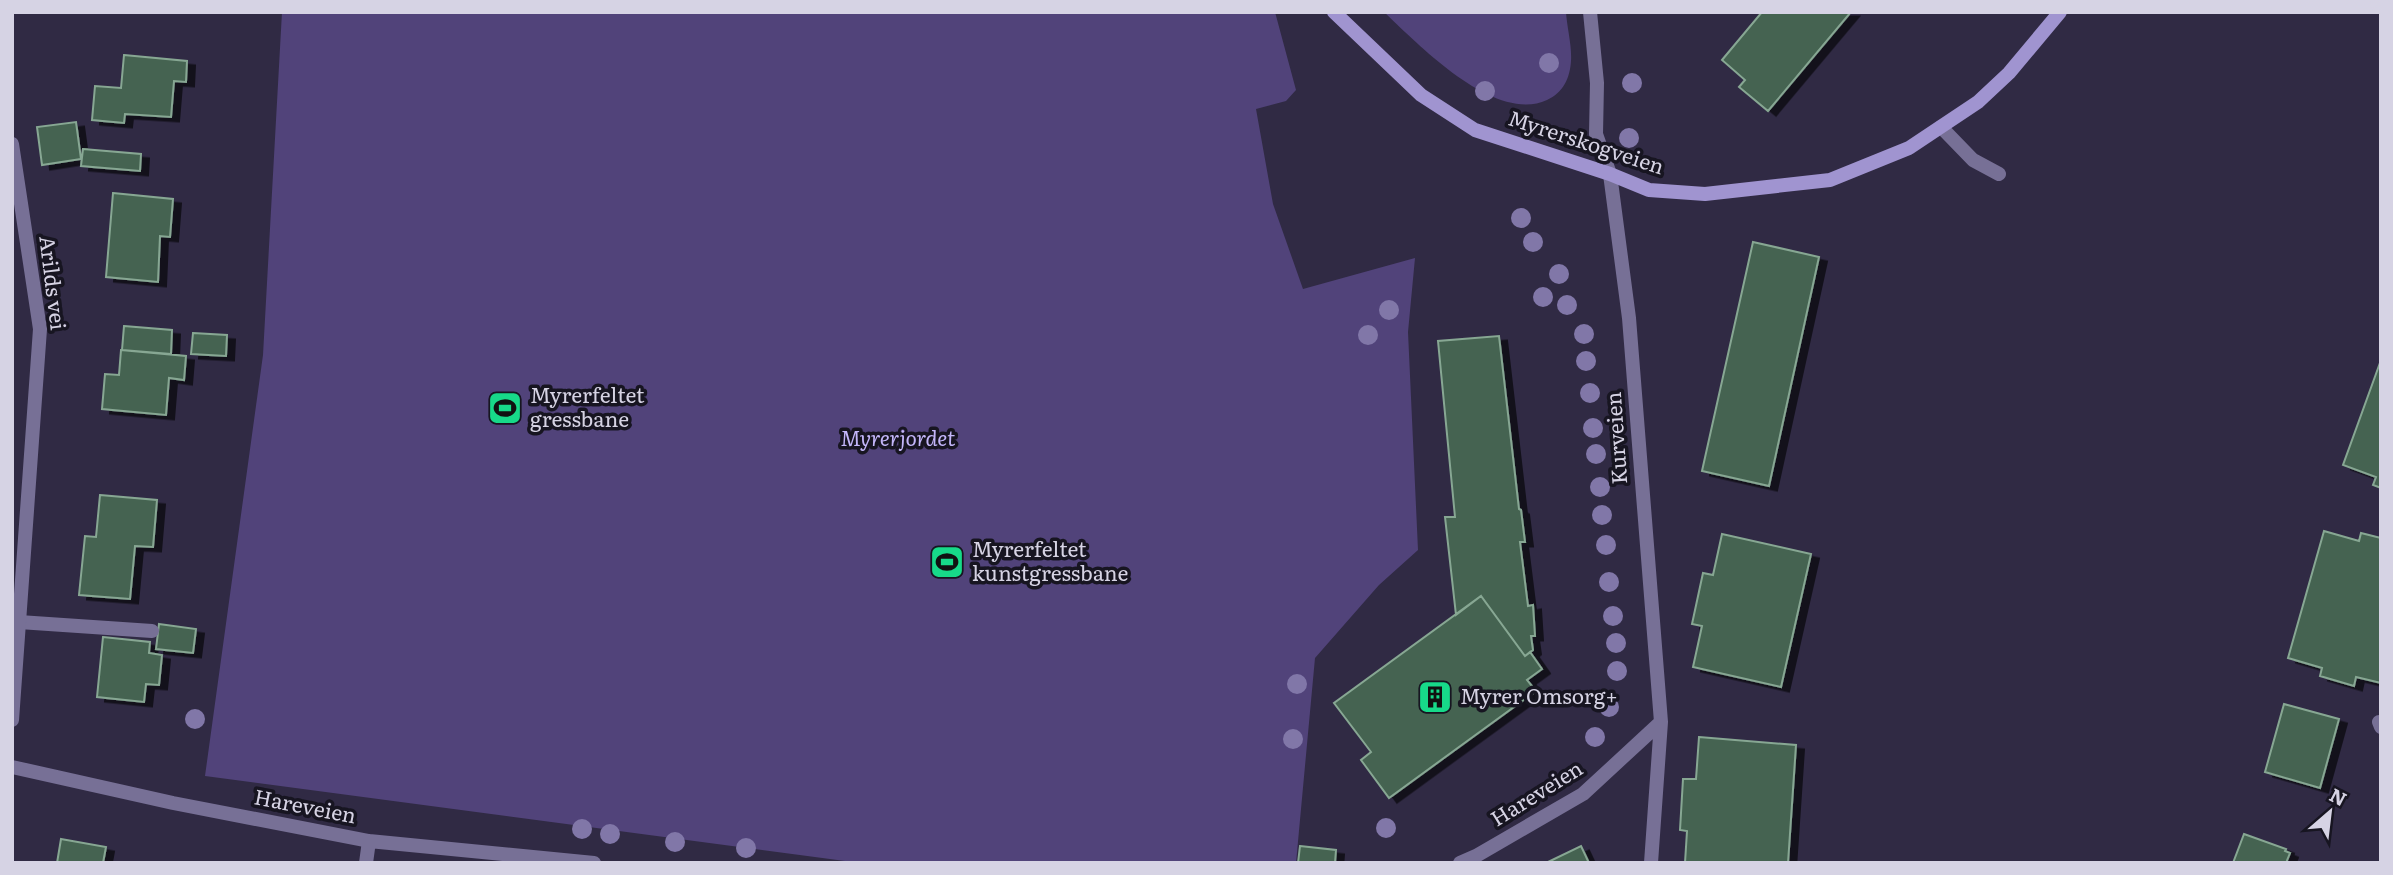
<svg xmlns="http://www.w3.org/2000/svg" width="2393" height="875" viewBox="0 0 2393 875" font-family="Literata,serif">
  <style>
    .green { fill: #51437a }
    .building { fill: #456351; stroke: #87a793; stroke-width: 2; filter: url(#shadow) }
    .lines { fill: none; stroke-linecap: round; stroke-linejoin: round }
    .lane { stroke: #777096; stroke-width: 14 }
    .street { stroke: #777096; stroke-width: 14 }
    .secondary { stroke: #a094d0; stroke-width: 14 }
    .tree { fill: #8177a8 }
    .labels { text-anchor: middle; stroke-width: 7; stroke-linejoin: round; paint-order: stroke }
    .street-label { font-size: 21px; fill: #d6d3e4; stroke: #171521 }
    .poi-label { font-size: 21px; fill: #d6d3e4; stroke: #171521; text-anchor: start }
    .park-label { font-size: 21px; font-style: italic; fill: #c3b6f9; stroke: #171521 }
  </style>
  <defs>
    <filter id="shadow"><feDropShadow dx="8" dy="4.5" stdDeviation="0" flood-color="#0009"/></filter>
  </defs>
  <rect width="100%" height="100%" fill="#302a44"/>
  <path class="green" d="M 282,12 L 1275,12 L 1296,90 L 1286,101 L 1256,109 L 1273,204 L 1303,289 L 1415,258 L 1408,332 L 1418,550 L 1379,585 L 1315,658 L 1296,863 L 860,863 L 205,776 L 263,355 Z
    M 1384,12 L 1566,12 C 1567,28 1572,45 1571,61 C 1570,78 1563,93 1547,100 C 1495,124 1419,45 1384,12 Z"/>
  <path class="building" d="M 1762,12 L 1851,12 L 1768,111 L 1739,87 L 1745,80 L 1722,60 Z
    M 124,55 L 187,61 L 186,82 L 174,81 L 171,117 L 125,114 L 124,123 L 92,120 L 95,86 L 121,88 Z
    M 76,122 L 81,159 L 42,165 L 37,127 Z
    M 83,149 L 141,154 L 140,171 L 81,166 Z
    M 113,193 L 173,199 L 170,237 L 160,236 L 158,282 L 106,277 Z
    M 1753,242 L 1819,257 L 1769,486 L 1702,471 Z
    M 124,326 L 172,330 L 171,354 L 122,350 Z
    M 193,333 L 227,335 L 226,356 L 191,354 Z
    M 1499,336 L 1519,509 L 1521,510 L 1525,542 L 1520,542 L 1528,606 L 1533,605 L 1535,636 L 1531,636 L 1533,650 L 1525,656 L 1481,596 L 1456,615 L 1445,517 L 1455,517 L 1438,341 Z
    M 121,350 L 186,356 L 184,380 L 169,378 L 166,415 L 102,409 L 105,374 L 119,375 Z
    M 2381,360 L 2381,488 L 2373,485 L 2376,477 L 2343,465 Z
    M 100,495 L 157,500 L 153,547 L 135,546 L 130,599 L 79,595 L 85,536 L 96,537 Z
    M 2324,531 L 2359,541 L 2361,533 L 2381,538 L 2381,683 L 2356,677 L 2354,686 L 2320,676 L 2322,668 L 2288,658 Z
    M 1722,534 L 1811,554 L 1781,687 L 1693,667 L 1702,626 L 1692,624 L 1703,573 L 1713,575 Z
    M 1481,596 L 1525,656 L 1530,652 L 1542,669 L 1527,680 L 1536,691 L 1389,798 L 1361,760 L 1371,752 L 1334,703 Z
    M 159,624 L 196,629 L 193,653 L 156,649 Z
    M 103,637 L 150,642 L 149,653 L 162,655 L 159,685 L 146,684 L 144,702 L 97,697 Z
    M 2284,704 L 2339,719 L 2320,788 L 2265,772 Z
    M 1699,737 L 1796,745 L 1788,863 L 1685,863 L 1687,831 L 1680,830 L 1683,779 L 1696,779 Z
    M 2244,834 L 2286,849 L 2285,851 L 2290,853 L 2286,863 L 2233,863 Z
    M 61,839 L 106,847 L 103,863 L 57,863 Z
    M 1300,846 L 1336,850 L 1335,863 L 1298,863 Z
    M 1581,846 L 1589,863 L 1546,863 Z"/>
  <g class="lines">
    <path class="lane" d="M 1941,127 L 1973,160 L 1999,174
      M 19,622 L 152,631
      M 2379,722 L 2381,727"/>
    <path class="street" d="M 1590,12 L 1597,83 L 1596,134 L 1610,174 L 1629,318 L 1661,722 L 1651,863
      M 12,144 L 40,329 L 12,720
      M 12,767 L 173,803 L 369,841 L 594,863
      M 366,863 L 369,841
      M 1460,863 L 1476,856 L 1583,794 L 1661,722"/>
    <path class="secondary" d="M 1334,12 L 1421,95 L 1475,130 L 1610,174 L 1649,190 L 1705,194 L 1830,180 L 1909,148 L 1978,102 L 2009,73 L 2060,12"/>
  </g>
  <g class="tree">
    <circle cx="1549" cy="63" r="10"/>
    <circle cx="1632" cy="83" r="10"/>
    <circle cx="1485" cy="91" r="10"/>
    <circle cx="1629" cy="138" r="10"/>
    <circle cx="1521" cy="218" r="10"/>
    <circle cx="1533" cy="242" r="10"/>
    <circle cx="1559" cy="274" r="10"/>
    <circle cx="1543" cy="297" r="10"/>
    <circle cx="1567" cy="305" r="10"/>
    <circle cx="1389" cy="310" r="10"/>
    <circle cx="1584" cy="334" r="10"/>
    <circle cx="1368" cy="335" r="10"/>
    <circle cx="1586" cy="361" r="10"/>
    <circle cx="1590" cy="393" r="10"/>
    <circle cx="1593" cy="428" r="10"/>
    <circle cx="1596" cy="454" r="10"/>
    <circle cx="1600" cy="487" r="10"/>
    <circle cx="1602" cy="515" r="10"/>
    <circle cx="1606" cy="545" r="10"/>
    <circle cx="1609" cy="582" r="10"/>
    <circle cx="1613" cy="616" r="10"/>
    <circle cx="1616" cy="643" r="10"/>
    <circle cx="1617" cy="671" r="10"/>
    <circle cx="1297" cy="684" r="10"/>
    <circle cx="1609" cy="707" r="10"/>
    <circle cx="195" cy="719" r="10"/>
    <circle cx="1595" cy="737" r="10"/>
    <circle cx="1293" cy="739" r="10"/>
    <circle cx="1386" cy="828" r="10"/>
    <circle cx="582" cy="829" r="10"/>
    <circle cx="610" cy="834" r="10"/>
    <circle cx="675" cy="842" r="10"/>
    <circle cx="746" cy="848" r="10"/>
  </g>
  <defs>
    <g id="stadium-square" transform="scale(1.75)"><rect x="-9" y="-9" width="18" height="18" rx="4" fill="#17d989" stroke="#171521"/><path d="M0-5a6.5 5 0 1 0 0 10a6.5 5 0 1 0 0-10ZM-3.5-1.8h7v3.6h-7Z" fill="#111"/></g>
    <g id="building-square" transform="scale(1.75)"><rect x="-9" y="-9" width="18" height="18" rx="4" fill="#17d989" stroke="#171521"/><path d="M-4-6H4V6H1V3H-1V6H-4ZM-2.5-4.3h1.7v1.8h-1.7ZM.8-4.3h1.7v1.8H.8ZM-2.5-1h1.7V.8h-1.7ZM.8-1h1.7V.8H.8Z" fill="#111"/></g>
  </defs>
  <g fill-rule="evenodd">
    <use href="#stadium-square" x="505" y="408"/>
    <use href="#stadium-square" x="947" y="562"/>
    <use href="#building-square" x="1435" y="697"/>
  </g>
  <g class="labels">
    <g class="street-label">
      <text transform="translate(1586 143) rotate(18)" y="7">Myrerskogveien</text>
      <text transform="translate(52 283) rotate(83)" y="7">Arilds vei</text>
      <text transform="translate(1617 438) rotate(-94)" y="7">Kurveien</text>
      <text transform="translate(1537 794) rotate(-32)" y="7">Hareveien</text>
      <text transform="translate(305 807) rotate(11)" y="7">Hareveien</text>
    </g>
    <g class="poi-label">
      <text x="530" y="403">Myrerfeltet<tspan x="530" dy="24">gressbane</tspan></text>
      <text x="972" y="557">Myrerfeltet<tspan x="972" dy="24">kunstgressbane</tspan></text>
      <text x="1460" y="704">Myrer Omsorg+</text>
    </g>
    <g class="park-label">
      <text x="898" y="446">Myrerjordet</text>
    </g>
  </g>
  <rect width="2393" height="875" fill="none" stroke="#d6d3e4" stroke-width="28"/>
  <g transform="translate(2330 812) rotate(28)" stroke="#171521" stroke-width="5" paint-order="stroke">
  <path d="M0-5L12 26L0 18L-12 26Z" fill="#d6d3e4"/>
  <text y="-10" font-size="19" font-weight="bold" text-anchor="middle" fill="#d6d3e4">N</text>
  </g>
</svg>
